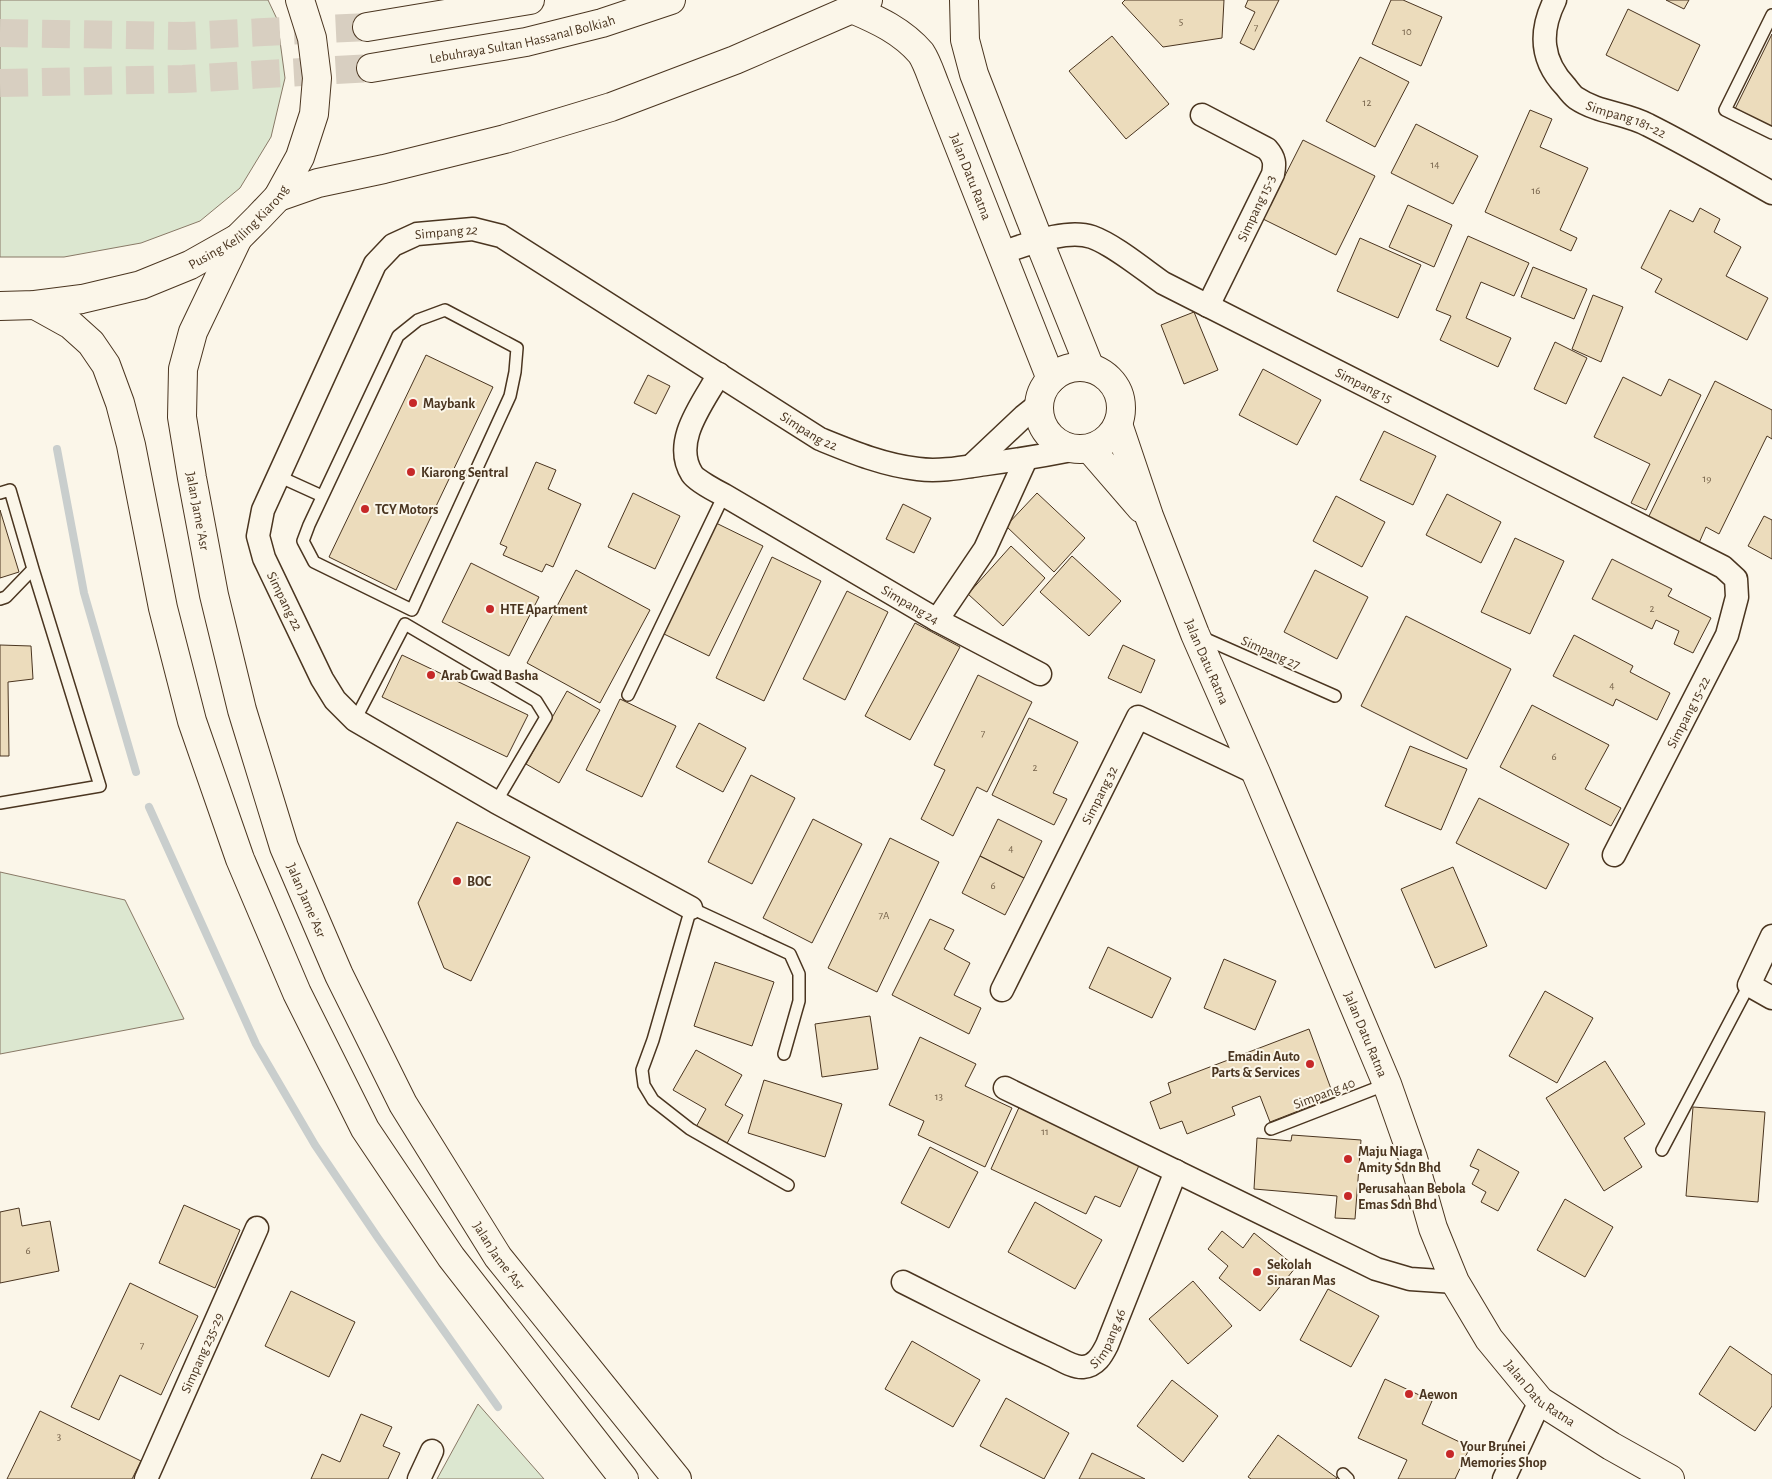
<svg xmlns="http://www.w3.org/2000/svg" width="1772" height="1479" viewBox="0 0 1772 1479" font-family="'Alegreya Sans',sans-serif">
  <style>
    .green { fill: #dce7d0; stroke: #887966 }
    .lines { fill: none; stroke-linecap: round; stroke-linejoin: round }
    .stream { stroke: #c9cecd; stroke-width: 8 }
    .building { fill: #ecdcbc; stroke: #4a3520 }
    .motorway-tunnel { stroke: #d8cfc1; stroke-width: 28; stroke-dasharray: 28 14; stroke-linecap: butt }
    .service-casing { stroke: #4a3520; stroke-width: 14 }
    .minor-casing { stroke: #4a3520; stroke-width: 25 }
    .secondary-casing { stroke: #4a3520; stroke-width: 30 }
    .primary-casing { stroke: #4a3520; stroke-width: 30 }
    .motorway-casing { stroke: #4a3520; stroke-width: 30 }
    .service { stroke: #fbf6e9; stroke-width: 11 }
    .minor { stroke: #fbf6e9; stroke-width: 22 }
    .secondary { stroke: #fbf6e9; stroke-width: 28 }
    .primary { stroke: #fbf6e9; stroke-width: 28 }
    .motorway { stroke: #fbf6e9; stroke-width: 28 }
    .poi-dot { fill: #c62828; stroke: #fbf6e9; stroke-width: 2 }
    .labels { text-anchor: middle; stroke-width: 4; stroke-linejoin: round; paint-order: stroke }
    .number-label { font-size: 11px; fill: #725f47 }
    .street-label { font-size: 14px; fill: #4a3520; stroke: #fbf6e9 }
    .poi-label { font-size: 14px; font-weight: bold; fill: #4a3520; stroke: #fbf6e9; text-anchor: start }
  </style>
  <rect width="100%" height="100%" fill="#fbf6e9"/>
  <path class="green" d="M 0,0 L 268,0 L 277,19 L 285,78 L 271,137 L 240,188 L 200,221 L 141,243 L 64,257 L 0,257 Z
    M 0,872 L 125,900 L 184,1019 L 0,1054 Z
    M 478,1404 L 544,1479 L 437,1479 Z"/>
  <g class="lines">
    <path class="stream" d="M 57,449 L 84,593 L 136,772
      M 149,807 L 256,1044 L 315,1145 L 378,1238 L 498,1407"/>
  </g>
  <path class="building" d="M 1125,0 L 1224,0 L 1222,38 L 1163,47 L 1122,3 Z
    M 1248,0 L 1279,0 L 1254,50 L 1240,43 L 1255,12 L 1245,7 Z
    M 1391,0 L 1403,0 L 1442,17 L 1421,66 L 1372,44 Z
    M 1666,0 L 1689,0 L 1684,9 Z
    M 1628,9 L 1700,45 L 1678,91 L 1606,55 Z
    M 1772,34 L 1772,127 L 1735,109 Z
    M 1112,36 L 1169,104 L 1126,139 L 1069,71 Z
    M 1360,57 L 1409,82 L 1375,147 L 1326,121 Z
    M 1530,110 L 1552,119 L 1540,147 L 1588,168 L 1560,230 L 1577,238 L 1571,251 L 1485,212 Z
    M 1416,124 L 1478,156 L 1453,204 L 1391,173 Z
    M 1303,140 L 1375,176 L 1336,255 L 1263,219 Z
    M 1408,205 L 1452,225 L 1434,267 L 1389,247 Z
    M 1700,208 L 1720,219 L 1714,232 L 1741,247 L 1726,276 L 1768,298 L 1747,340 L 1655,292 L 1662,279 L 1641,268 L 1670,210 L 1693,222 Z
    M 1468,236 L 1529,263 L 1514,296 L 1481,282 L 1466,318 L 1511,338 L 1498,367 L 1440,340 L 1451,316 L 1436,310 Z
    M 1360,238 L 1421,265 L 1398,318 L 1337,291 Z
    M 1533,267 L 1587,289 L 1574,319 L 1521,297 Z
    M 1593,295 L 1623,307 L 1601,362 L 1572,349 Z
    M 1194,312 L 1218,370 L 1184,384 L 1161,325 Z
    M 1555,342 L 1587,358 L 1566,404 L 1534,389 Z
    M 426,355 L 493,387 L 396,590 L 329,557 Z
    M 1263,369 L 1321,400 L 1297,445 L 1239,415 Z
    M 648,375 L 670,386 L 656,414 L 634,403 Z
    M 1623,377 L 1661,396 L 1669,379 L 1701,395 L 1646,510 L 1631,503 L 1650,464 L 1594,437 Z
    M 1715,381 L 1772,410 L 1772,439 L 1767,436 L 1719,534 L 1706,527 L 1699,543 L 1648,518 Z
    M 1384,431 L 1436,456 L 1413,505 L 1360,480 Z
    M 536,462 L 556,470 L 548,489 L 581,504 L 553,567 L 546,564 L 542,572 L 503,555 L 507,547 L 500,544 Z
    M 633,493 L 680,516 L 655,569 L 608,547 Z
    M 1037,493 L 1085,538 L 1054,572 L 1006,526 Z
    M 1447,494 L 1501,522 L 1481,563 L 1426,535 Z
    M 1336,496 L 1385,522 L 1362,567 L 1313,541 Z
    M 903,504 L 931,518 L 914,553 L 886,539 Z
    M 0,510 L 19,572 L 0,578 Z
    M 1764,516 L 1772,520 L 1772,559 L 1748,546 Z
    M 716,523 L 763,546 L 709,656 L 662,633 Z
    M 1515,538 L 1564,561 L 1530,634 L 1481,612 Z
    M 1011,546 L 1045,578 L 1003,626 L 968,594 Z
    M 1072,556 L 1121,601 L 1089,636 L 1040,592 Z
    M 772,557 L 821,581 L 764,701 L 716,678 Z
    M 1612,559 L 1672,589 L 1668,596 L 1711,618 L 1693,653 L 1674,644 L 1679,631 L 1656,620 L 1652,629 L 1592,599 Z
    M 471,563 L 539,597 L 509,656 L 442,622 Z
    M 576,570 L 650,610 L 600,703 L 527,663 Z
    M 1315,570 L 1368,597 L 1337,659 L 1284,632 Z
    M 847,591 L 888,612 L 845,700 L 803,679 Z
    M 1406,616 L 1511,669 L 1467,759 L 1361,706 Z
    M 915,623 L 960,647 L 910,740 L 865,716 Z
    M 1574,635 L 1633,666 L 1630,672 L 1670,693 L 1657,720 L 1616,699 L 1613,706 L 1553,676 Z
    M 0,645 L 31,646 L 33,679 L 8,682 L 9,756 L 0,756 Z
    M 1123,645 L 1155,660 L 1141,693 L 1108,678 Z
    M 402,655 L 528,715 L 507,757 L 382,697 Z
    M 978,675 L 1032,702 L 987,792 L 977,787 L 953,836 L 921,819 L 945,770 L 934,765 Z
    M 567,691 L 600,710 L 559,783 L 526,764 Z
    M 620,699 L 676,726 L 642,797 L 586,770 Z
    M 1532,705 L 1609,745 L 1585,789 L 1621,808 L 1611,826 L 1500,767 Z
    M 1029,718 L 1078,742 L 1053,793 L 1067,799 L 1054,825 L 992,795 Z
    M 699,723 L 746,748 L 723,792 L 676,767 Z
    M 1410,746 L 1467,769 L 1441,830 L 1385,806 Z
    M 751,775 L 795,798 L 752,884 L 708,862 Z
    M 1479,798 L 1569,844 L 1546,889 L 1456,843 Z
    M 813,819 L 862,844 L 812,943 L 763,918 Z
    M 998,819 L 1042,841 L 1024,878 L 980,856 Z
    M 457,822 L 530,857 L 471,981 L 444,968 L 418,903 Z
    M 890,838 L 939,862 L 877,992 L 828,968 Z
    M 980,856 L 1024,878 L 1005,915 L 962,893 Z
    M 1453,867 L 1487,946 L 1435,968 L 1401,889 Z
    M 930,919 L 954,930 L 944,949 L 970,963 L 954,995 L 981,1008 L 969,1034 L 892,995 Z
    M 1108,947 L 1171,978 L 1152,1018 L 1089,988 Z
    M 1224,959 L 1276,981 L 1255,1030 L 1204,1008 Z
    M 715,962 L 774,982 L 752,1046 L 694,1026 Z
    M 1545,991 L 1593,1018 L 1557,1083 L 1509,1056 Z
    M 870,1016 L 878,1069 L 822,1077 L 815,1024 Z
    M 1309,1029 L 1334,1097 L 1270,1122 L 1260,1096 L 1232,1107 L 1235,1115 L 1187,1134 L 1182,1121 L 1160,1129 L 1150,1102 L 1171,1093 L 1168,1083 Z
    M 920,1037 L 976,1064 L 965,1086 L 1012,1108 L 985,1167 L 918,1135 L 924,1121 L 889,1105 Z
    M 696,1050 L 742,1075 L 725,1105 L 743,1115 L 726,1145 L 696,1127 L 706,1109 L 673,1090 Z
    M 1605,1061 L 1645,1124 L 1624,1138 L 1642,1167 L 1604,1191 L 1546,1098 Z
    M 764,1080 L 842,1104 L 825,1157 L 748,1133 Z
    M 1021,1103 L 1142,1159 L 1120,1207 L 1095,1196 L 1086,1214 L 991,1169 Z
    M 1693,1107 L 1765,1112 L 1758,1202 L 1686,1196 Z
    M 1292,1135 L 1361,1140 L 1355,1219 L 1335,1218 L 1337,1196 L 1254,1189 L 1257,1138 L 1291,1141 Z
    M 930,1147 L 978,1172 L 949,1228 L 901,1203 Z
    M 1478,1149 L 1519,1172 L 1498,1211 L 1481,1202 L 1486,1192 L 1472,1184 L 1479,1170 L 1470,1166 Z
    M 1565,1199 L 1613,1227 L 1585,1277 L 1537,1250 Z
    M 1035,1202 L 1102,1240 L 1075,1289 L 1008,1252 Z
    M 184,1205 L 240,1230 L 215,1288 L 159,1263 Z
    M 19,1208 L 22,1226 L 50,1221 L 59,1271 L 0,1283 L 0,1212 Z
    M 1222,1231 L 1243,1248 L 1254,1233 L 1296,1267 L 1260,1311 L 1219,1278 L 1228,1266 L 1208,1249 Z
    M 1193,1281 L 1232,1326 L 1188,1364 L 1149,1319 Z
    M 130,1283 L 198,1316 L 161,1395 L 120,1375 L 99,1420 L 71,1407 Z
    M 1328,1289 L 1379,1316 L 1351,1367 L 1300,1340 Z
    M 291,1291 L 355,1322 L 329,1377 L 265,1346 Z
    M 912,1341 L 980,1380 L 953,1427 L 885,1389 Z
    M 1730,1346 L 1772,1375 L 1772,1406 L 1755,1431 L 1699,1394 Z
    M 1385,1379 L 1432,1401 L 1422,1424 L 1470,1447 L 1455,1479 L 1398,1479 L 1407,1460 L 1358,1438 Z
    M 1172,1380 L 1218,1416 L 1183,1462 L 1137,1426 Z
    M 1006,1398 L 1069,1433 L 1044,1479 L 980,1446 Z
    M 40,1411 L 141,1461 L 132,1479 L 7,1479 Z
    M 361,1414 L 392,1427 L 383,1446 L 400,1453 L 388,1479 L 311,1479 L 322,1454 L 340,1462 Z
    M 1278,1435 L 1337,1478 L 1336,1479 L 1251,1479 L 1248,1477 Z
    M 1092,1453 L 1145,1479 L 1079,1479 Z"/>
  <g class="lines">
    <path class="motorway-tunnel" d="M 0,33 L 184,36 L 367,27
      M 0,83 L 183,79 L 371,68"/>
    <g class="service-casing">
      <path id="service" d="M 1772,15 L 1725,110 L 1772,133
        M 445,310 L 517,348 L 515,372 L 510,396 L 412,610 L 314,562 L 303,541 L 309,525 L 398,336 L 418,320 Z
        M 278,476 L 322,496
        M 0,493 L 10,490 L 33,569 L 6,597 L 0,599
        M 1199,636 L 1335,696
        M 628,695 L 724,495
        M 355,720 L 405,624 L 536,701 L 546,717 L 496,802
        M 0,803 L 100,786 L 33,569
        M 784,1054 L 799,1001 L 799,974 L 790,954 L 691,908 L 653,1040 L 642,1070 L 644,1085 L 653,1100 L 690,1129 L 788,1185
        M 1271,1129 L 1387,1084
        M 1662,1150 L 1749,985
        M 1343,1474 L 1348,1479"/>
    </g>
    <g class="minor-casing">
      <g id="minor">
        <path id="s1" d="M 1555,0 C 1539,32 1541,61 1566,87 C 1569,91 1573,96 1576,98 C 1598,113 1626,113 1648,125 C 1690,146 1731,170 1772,193"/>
        <path d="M 1202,115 L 1267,149 C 1275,158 1275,164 1273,174 L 1208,306"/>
        <path id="s2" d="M 1001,253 C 1026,245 1066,228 1092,237 C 1114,245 1143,269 1163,283 L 1723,567 L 1736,579 L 1737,597 L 1727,635 L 1614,855"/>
        <path id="s3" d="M 719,374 C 704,402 671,441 692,474 C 696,480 716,491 724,495 L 937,620 L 1040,674"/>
        <path d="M 971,466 L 1024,416 L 1039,404"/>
        <path d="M 937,620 L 985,549 L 1026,459"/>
        <path id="s4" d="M 691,908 L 496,802 L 355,720 L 335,700 L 322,679 L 264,558 L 258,536 L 263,510 L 375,264 L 393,245 L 417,234 L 473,229 L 501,236 L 820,439 C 852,452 883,465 918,469 C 940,472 965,467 986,464 C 1017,460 1047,455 1077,449"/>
        <path d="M 1772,936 L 1749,985 L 1772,998"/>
        <path id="s5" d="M 1002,990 L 1138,717 L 1256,773"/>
        <path d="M 1005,1088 L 1376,1269 L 1410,1279 L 1455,1282"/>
        <path id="s6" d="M 903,1282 C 953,1307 1001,1332 1051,1355 C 1060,1359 1074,1368 1083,1367 C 1096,1366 1102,1355 1107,1345 L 1176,1171"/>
        <path id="s7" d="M 146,1479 L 257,1228"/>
        <path d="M 419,1479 L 432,1451"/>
        <path d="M 1504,1479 L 1540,1401"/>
      </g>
    </g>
    <g class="secondary-casing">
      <g id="secondary">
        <path d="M 964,0 L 965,40 L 974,74 L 1039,241 L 1090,368"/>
        <path id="s8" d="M 852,9 C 878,20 902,31 921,53 C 927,62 931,75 935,85 L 1051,379"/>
        <circle cx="1080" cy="408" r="41"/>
        <path id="s9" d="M 1118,424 L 1149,516 L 1195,634 L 1256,773 L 1387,1084 L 1413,1158 L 1433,1228 L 1455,1282 L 1489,1339 L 1540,1401 L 1611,1446 L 1670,1479"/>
        <path d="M 1090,449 L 1141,508"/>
      </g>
    </g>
    <g class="primary-casing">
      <g id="primary">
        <path d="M 278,197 L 318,183 L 384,169 L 505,139 L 611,107 L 735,60 L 852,9"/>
        <path id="s10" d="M 238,238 L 193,332 L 183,369 L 182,417 L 192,478 L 214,595 L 242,710 L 284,847 L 339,975 L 403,1104 L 498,1257 L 677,1479"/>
        <path d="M 35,305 L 71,325 L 91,343 L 106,365 L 120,403 L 131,445 L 163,608 L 192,721 L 240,859 L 297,993 L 365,1129 L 451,1257 L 624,1479"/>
        <path id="s11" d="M 0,306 L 35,305 L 82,299 L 141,285 L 190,265 L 238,238 L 258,218 L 278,197 L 300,157 L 314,114 L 317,78 L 312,38 L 300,0"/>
      </g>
    </g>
    <g class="motorway-casing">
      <g id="motorway">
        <path d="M 852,9 L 868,0"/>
        <path d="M 367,27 L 530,0"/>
        <path id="s12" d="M 371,68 L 526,42 L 602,23 L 671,0"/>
      </g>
    </g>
    <use href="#service" class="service"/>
    <use href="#minor" class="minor"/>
    <use href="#secondary" class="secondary"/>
    <use href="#primary" class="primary"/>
    <use href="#motorway" class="motorway"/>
  </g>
  <g class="poi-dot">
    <circle cx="413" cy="403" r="5"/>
    <circle cx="411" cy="472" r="5"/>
    <circle cx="365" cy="509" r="5"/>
    <circle cx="490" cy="609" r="5"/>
    <circle cx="431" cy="675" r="5"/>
    <circle cx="457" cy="881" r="5"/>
    <circle cx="1310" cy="1064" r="5"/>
    <circle cx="1348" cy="1159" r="5"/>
    <circle cx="1348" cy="1196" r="5"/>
    <circle cx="1257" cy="1272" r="5"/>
    <circle cx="1409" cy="1394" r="5"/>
    <circle cx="1450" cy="1454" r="5"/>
  </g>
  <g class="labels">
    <g class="number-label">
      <text x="1181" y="25">5</text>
      <text x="1256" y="31">7</text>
      <text x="1407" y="35">10</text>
      <text x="1367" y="106">12</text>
      <text x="1435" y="168">14</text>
      <text x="1536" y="194">16</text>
      <text x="1707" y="482">19</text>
      <text x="1652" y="612">2</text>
      <text x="1612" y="689">4</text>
      <text x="983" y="737">7</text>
      <text x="1554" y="760">6</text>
      <text x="1035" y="771">2</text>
      <text x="1011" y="852">4</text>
      <text x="993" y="889">6</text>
      <text x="884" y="919">7A</text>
      <text x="939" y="1100">13</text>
      <text x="1045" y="1135">11</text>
      <text x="28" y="1254">6</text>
      <text x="142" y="1349">7</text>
      <text x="59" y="1440">3</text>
    </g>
    <g class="street-label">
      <text dy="5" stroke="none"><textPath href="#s12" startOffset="154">Lebuhraya Sultan Hassanal Bolkiah</textPath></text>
      <text dy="5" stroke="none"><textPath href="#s1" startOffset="164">Simpang 181-22</textPath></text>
      <text dy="5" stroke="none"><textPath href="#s8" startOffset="216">Jalan Datu Ratna</textPath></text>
      <text transform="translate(1256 208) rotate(-65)" y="5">Simpang 15-3</text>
      <text dy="5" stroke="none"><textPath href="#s11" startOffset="258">Pusing Keliling Kiarong</textPath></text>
      <text dy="5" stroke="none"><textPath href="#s4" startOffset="974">Simpang 22</textPath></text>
      <text dy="5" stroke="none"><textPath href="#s2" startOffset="404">Simpang 15</textPath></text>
      <text dy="5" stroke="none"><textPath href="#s4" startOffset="1394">Simpang 22</textPath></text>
      <text dy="5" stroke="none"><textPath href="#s10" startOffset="286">Jalan Jame 'Asr</textPath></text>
      <text dy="5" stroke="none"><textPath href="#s3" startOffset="364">Simpang 24</textPath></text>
      <text transform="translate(285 601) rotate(64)" y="5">Simpang 22</text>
      <text transform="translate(1271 652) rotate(24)" y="5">Simpang 27</text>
      <text dy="5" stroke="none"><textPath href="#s9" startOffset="254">Jalan Datu Ratna</textPath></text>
      <text transform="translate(1688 712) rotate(-63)" y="5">Simpang 15-22</text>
      <text dy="5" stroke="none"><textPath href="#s5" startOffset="218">Simpang 32</textPath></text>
      <text dy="5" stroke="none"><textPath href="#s10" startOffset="691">Jalan Jame 'Asr</textPath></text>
      <text dy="5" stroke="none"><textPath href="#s9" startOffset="659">Jalan Datu Ratna</textPath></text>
      <text transform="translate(1324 1093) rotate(-21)" y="5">Simpang 40</text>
      <text dy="5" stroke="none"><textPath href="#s10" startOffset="1096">Jalan Jame 'Asr</textPath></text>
      <text dy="5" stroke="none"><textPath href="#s6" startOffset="240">Simpang 46</textPath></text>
      <text dy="5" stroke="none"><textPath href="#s7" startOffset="138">Simpang 235-29</textPath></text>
      <text dy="5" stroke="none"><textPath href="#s9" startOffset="1064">Jalan Datu Ratna</textPath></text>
    </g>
    <g class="poi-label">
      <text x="423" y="408">Maybank</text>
      <text x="421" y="477">Kiarong Sentral</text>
      <text x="375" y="514">TCY Motors</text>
      <text x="500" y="614">HTE Apartment</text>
      <text x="441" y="680">Arab Gwad Basha</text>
      <text x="467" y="886">BOC</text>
      <text x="1300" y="1061" text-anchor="end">Emadin Auto<tspan x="1300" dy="16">Parts &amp; Services</tspan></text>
      <text x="1358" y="1156">Maju Niaga<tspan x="1358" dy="16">Amity Sdn Bhd</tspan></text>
      <text x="1358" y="1193">Perusahaan Bebola<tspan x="1358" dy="16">Emas Sdn Bhd</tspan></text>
      <text x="1267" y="1269">Sekolah<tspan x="1267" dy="16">Sinaran Mas</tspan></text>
      <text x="1419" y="1399">Aewon</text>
      <text x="1460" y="1451">Your Brunei<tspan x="1460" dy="16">Memories Shop</tspan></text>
    </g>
  </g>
</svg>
